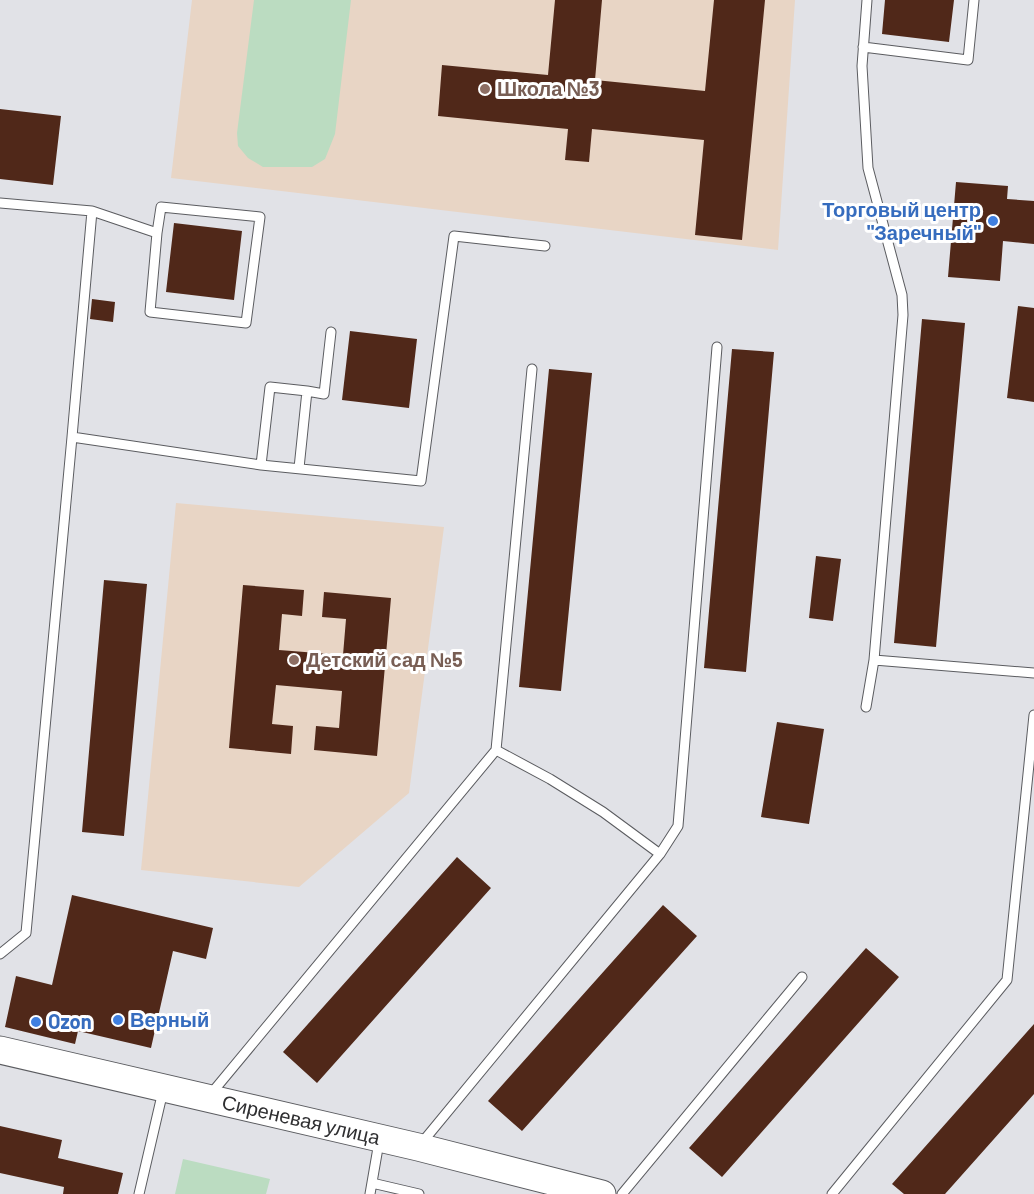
<svg xmlns="http://www.w3.org/2000/svg" width="1034" height="1194" viewBox="0 0 1034 1194" font-family="Barlow,sans-serif">
  <style>
    .education { fill: #e8d5c5 }
    .green { fill: #bbdcc1 }
    .building { fill: #502819 }
    .lines { fill: none; stroke-linecap: round; stroke-linejoin: round }
    .lane-casing { stroke: #5b5c60; stroke-width: 11 }
    .secondary-casing { stroke: #5b5c60; stroke-width: 29 }
    .lane { stroke: #fff; stroke-width: 9 }
    .secondary { stroke: #fff; stroke-width: 27 }
    .education-dot { fill: #8d6e63; stroke: #fff; stroke-width: 2 }
    .shop-dot { fill: #3f7fe0; stroke: #fff; stroke-width: 2 }
    .labels { text-anchor: middle; stroke-width: 6; stroke-linejoin: round; paint-order: stroke }
    .education-label { font-size: 20px; font-weight: bold; fill: #785e54; stroke: #fff; text-anchor: start }
    .shop-label { font-size: 20px; font-weight: bold; fill: #366cbe; stroke: #fff; text-anchor: start }
    .street-label { font-size: 20px; fill: #2f2f31; stroke: #fff }
  </style>
  <rect width="100%" height="100%" fill="#e1e2e7"/>
  <path class="education" d="M 192,0 L 795,0 L 778,250 L 171,178 Z
    M 176,503 L 444,527 L 409,793 L 299,887 L 141,870 Z"/>
  <path class="green" d="M 254,0 L 351,0 L 335,134 L 325,159 L 312,167 L 263,167 L 248,158 L 238,146 L 237,133 Z
    M 183,1159 L 270,1179 L 266,1194 L 175,1194 Z"/>
  <path class="building" d="M 555,0 L 602,0 L 595,80 L 705,91 L 714,0 L 765,0 L 742,240 L 695,235 L 704,140 L 592,129 L 589,162 L 565,160 L 568,129 L 438,116 L 442,65 L 548,75 Z
    M 885,0 L 954,0 L 949,42 L 882,34 Z
    M 0,109 L 61,116 L 53,185 L 0,179 Z
    M 956,182 L 1008,186 L 1007,199 L 1034,201 L 1034,244 L 1003,241 L 1000,281 L 948,277 Z
    M 174,223 L 242,231 L 234,300 L 166,292 Z
    M 92,299 L 115,302 L 113,322 L 90,319 Z
    M 1018,306 L 1034,308 L 1034,402 L 1007,398 Z
    M 922,319 L 965,323 L 936,647 L 894,643 Z
    M 350,331 L 417,339 L 409,408 L 342,400 Z
    M 732,349 L 774,352 L 746,672 L 704,668 Z
    M 549,369 L 592,373 L 561,691 L 519,687 Z
    M 816,556 L 841,559 L 833,621 L 809,618 Z
    M 104,580 L 147,584 L 124,836 L 82,832 Z
    M 243,585 L 304,590 L 302,616 L 282,614 L 279,650 L 343,655 L 346,619 L 322,617 L 324,592 L 391,598 L 377,756 L 314,750 L 316,726 L 339,728 L 342,691 L 276,685 L 272,724 L 293,726 L 291,754 L 229,748 Z
    M 777,722 L 824,729 L 809,824 L 761,817 Z
    M 457,857 L 491,888 L 317,1083 L 283,1052 Z
    M 72,895 L 213,928 L 206,959 L 173,951 L 151,1048 L 78,1031 L 75,1044 L 5,1027 L 16,976 L 52,985 Z
    M 663,905 L 697,936 L 522,1131 L 488,1101 Z
    M 866,948 L 899,977 L 722,1177 L 689,1148 Z
    M 1034,1024 L 1034,1094 L 945,1194 L 904,1194 L 892,1184 Z
    M 0,1126 L 62,1140 L 58,1158 L 123,1173 L 118,1194 L 63,1194 L 64,1187 L 0,1173 Z"/>
  <g class="lines">
    <g class="lane-casing">
      <path id="lane" d="M 867,0 L 862,66 L 868,168 L 902,295 L 903,315 L 874,660 L 1034,673
        M 863,47 L 968,60 L 974,0
        M 0,203 L 92,211 L 72,437 L 261,465 L 421,481 L 454,236 L 545,246
        M 92,211 L 157,233 L 150,312 L 246,323 L 260,217 L 161,207 L 157,233
        M 307,391 L 324,394 L 331,332
        M 261,465 L 270,387 L 307,391 L 299,468
        M 866,707 L 874,660
        M 496,750 L 550,779 L 603,812 L 660,854
        M 0,954 L 26,933 L 72,437
        M 210,1095 L 496,750 L 532,369
        M 420,1145 L 660,854 L 678,826 L 717,347
        M 372,1183 L 419,1194
        M 139,1194 L 163,1091
        M 370,1194 L 379,1142
        M 622,1194 L 802,977
        M 832,1194 L 1007,980 L 1034,715"/>
    </g>
    <g class="secondary-casing">
      <g id="secondary">
        <path id="s1" d="M 0,1050 L 418,1147 L 602,1194"/>
      </g>
    </g>
    <use href="#lane" class="lane"/>
    <use href="#secondary" class="secondary"/>
  </g>
  <g class="education-dot">
    <circle cx="485" cy="89" r="6"/>
    <circle cx="294" cy="660" r="6"/>
  </g>
  <g class="shop-dot">
    <circle cx="993" cy="221" r="6"/>
    <circle cx="118" cy="1020" r="6"/>
    <circle cx="36" cy="1022" r="6"/>
  </g>
  <g class="labels">
    <g class="education-label">
      <text x="497" y="96">Школа №3</text>
      <text x="306" y="667">Детский сад №5</text>
    </g>
    <g class="shop-label">
      <text x="981" y="217" text-anchor="end">Торговый центр<tspan x="981" dy="23">"Заречный"</tspan></text>
      <text x="130" y="1027">Верный</text>
      <text x="48" y="1029">Ozon</text>
    </g>
    <g class="street-label">
      <text dy="7" stroke="none"><textPath href="#s1" startOffset="309">Сиреневая улица</textPath></text>
    </g>
  </g>
</svg>
